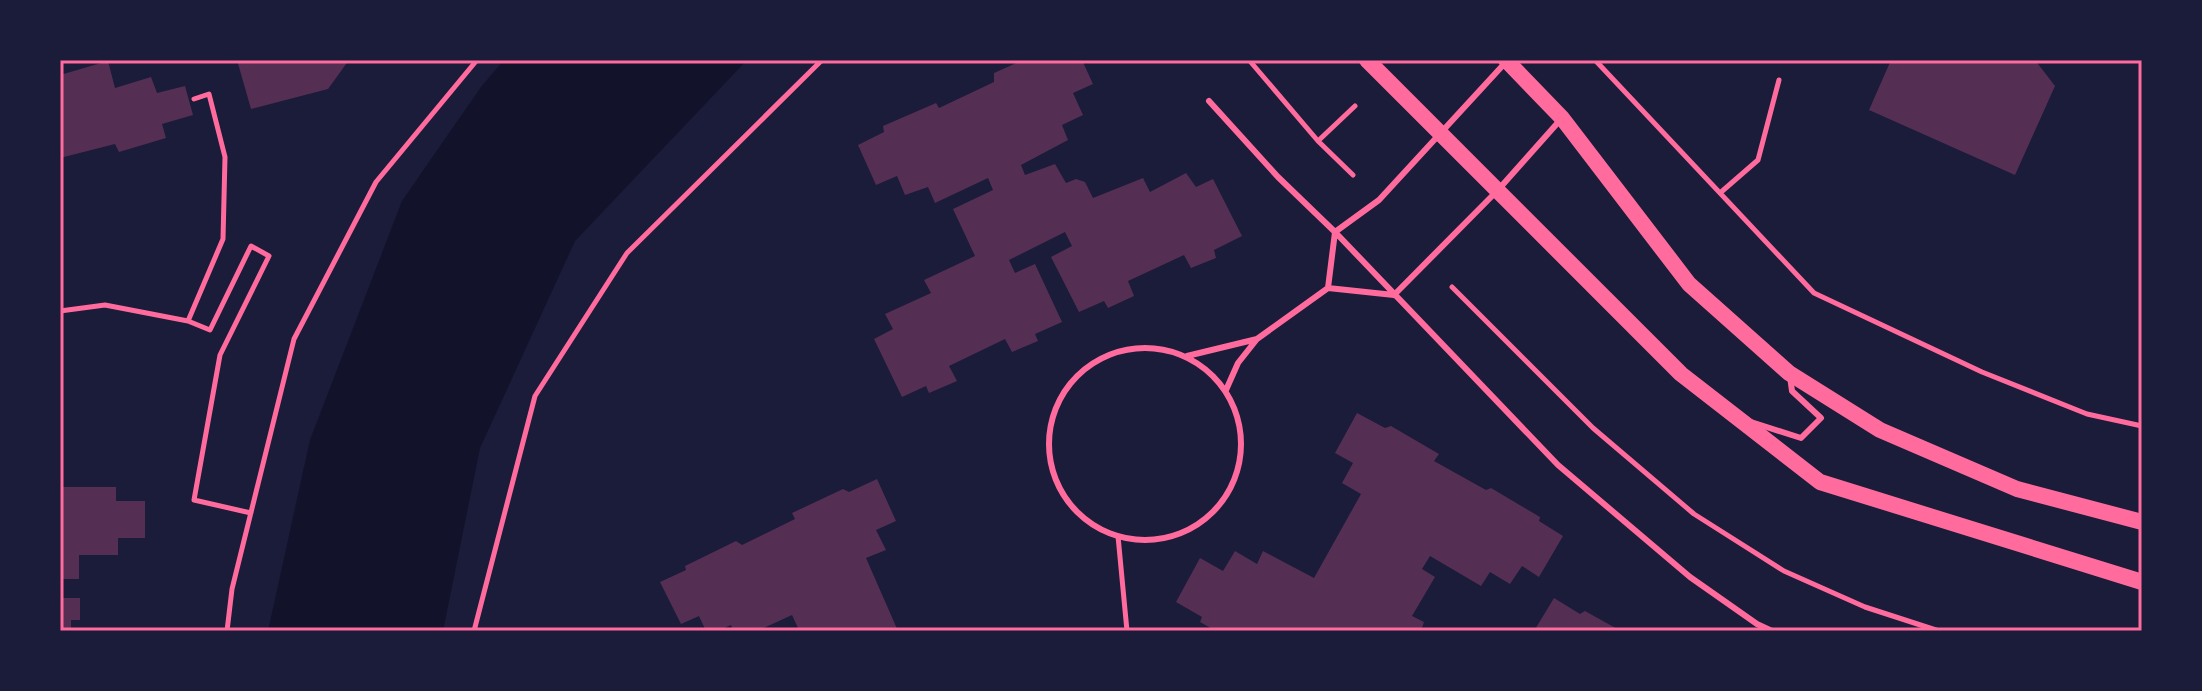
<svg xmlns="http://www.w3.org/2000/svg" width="2202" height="691" viewBox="0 0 2202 691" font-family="'Space Grotesk',sans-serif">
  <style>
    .water { fill: #12122b }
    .building { fill: #542f53 }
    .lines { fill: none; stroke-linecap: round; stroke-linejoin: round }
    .path { stroke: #ff6b9d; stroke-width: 5 }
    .service { stroke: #ff6b9d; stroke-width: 6 }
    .secondary { stroke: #ff6b9d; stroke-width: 16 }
    .neatline { fill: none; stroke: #ff6b9d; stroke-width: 3 }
  </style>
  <rect width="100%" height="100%" fill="#1b1b3a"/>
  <path class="water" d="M 504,60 L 747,60 L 575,241 L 480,448 L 443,631 L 268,631 L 310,440 L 402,201 L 481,87 Z"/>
  <path class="building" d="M 237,60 L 349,60 L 328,89 L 251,109 Z
    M 1023,60 L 1082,60 L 1093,84 L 1073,93 L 1083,115 L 1062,125 L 1068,140 L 1021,165 L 1025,175 L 1055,164 L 1066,183 L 1076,179 L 1085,182 L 1093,198 L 1143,178 L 1150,192 L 1186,173 L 1196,187 L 1213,179 L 1242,236 L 1214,250 L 1216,258 L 1191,268 L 1184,255 L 1128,281 L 1134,296 L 1108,308 L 1104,301 L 1079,312 L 1051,257 L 1072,246 L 1065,232 L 1009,260 L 1015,273 L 1035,264 L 1062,322 L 1035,334 L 1038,341 L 1012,352 L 1005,339 L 949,366 L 957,381 L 929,393 L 926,386 L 902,397 L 874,339 L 893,329 L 885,314 L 931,293 L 924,280 L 975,256 L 953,209 L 993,190 L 988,178 L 935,203 L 928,187 L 905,195 L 897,176 L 876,185 L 858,145 L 884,132 L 883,126 L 936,103 L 939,108 L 994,82 L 994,73 Z
    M 1891,60 L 2035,60 L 2055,86 L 2015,175 L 1869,110 Z
    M 108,61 L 115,88 L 151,77 L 157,93 L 185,86 L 193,115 L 162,124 L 166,138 L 119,152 L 115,144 L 60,158 L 60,75 Z
    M 1357,413 L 1385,428 L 1391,426 L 1439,454 L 1434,461 L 1486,490 L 1491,488 L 1540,517 L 1539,521 L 1563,536 L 1539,577 L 1522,566 L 1510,584 L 1490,572 L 1481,586 L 1430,556 L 1422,569 L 1435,577 L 1412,616 L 1424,622 L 1421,631 L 1394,631 L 1390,629 L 1388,631 L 1216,631 L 1200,622 L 1202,617 L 1176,602 L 1200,558 L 1223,571 L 1235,551 L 1257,564 L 1263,551 L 1314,578 L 1361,494 L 1342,483 L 1353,463 L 1335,453 Z
    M 877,479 L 896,521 L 876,530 L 886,550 L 866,558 L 898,631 L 792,631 L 798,628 L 792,615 L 757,631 L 733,631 L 731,625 L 718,631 L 706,631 L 699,616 L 681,624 L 660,582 L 686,570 L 685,566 L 736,541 L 742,545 L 795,519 L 792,513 L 843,489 L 849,492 Z
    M 61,487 L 116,487 L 116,501 L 145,501 L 145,538 L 118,538 L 118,555 L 79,555 L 79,579 L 60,579 Z
    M 60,598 L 80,598 L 80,620 L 71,620 L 71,631 L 60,631 Z
    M 1554,598 L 1580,614 L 1585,611 L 1621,631 L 1534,631 Z"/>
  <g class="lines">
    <path class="path" d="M 1249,60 L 1318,141 L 1353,175
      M 1595,60 L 1814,293 L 1982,372 L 2087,414 L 2142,426
      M 194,99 L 209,94 L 225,157 L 223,239 L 188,321 L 210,330 L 251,246 L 269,256 L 220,355 L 194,500 L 251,513
      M 1318,141 L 1355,106
      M 1720,193 L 1758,160 L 1779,80
      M 1452,287 L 1593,428 L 1694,514 L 1784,571 L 1865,607 L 1939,631
      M 60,311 L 105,305 L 188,321
      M 1118,536 L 1127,631
      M 227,631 L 232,589 L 294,339 L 376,182 L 477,60
      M 474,631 L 535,396 L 627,253 L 822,60"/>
    <path class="service" d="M 1209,101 L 1278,177 L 1335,232 L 1558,465 L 1690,577 L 1757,624 L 1772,631
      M 1328,288 L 1335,232 L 1379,200 L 1505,63
      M 1394,295 L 1498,190 L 1562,118
      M1049 444a96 96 0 1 1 192 0a96 96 0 1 1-192 0Z
      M 1187,356 L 1257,339
      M 1226,390 L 1238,363 L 1257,339 L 1328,288 L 1394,295
      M 1751,422 L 1801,438 L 1821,418 L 1792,391 L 1790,376"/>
    <path class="secondary" d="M 1367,60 L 1681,374 L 1820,482 L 2142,582
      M 1506,60 L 1562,118 L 1689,284 L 1789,373 L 1880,430 L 2017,489 L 2142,522"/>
  </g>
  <rect width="2202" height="691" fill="none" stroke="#1b1b3a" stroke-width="124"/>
  <rect x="62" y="62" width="2078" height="567" class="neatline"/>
</svg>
